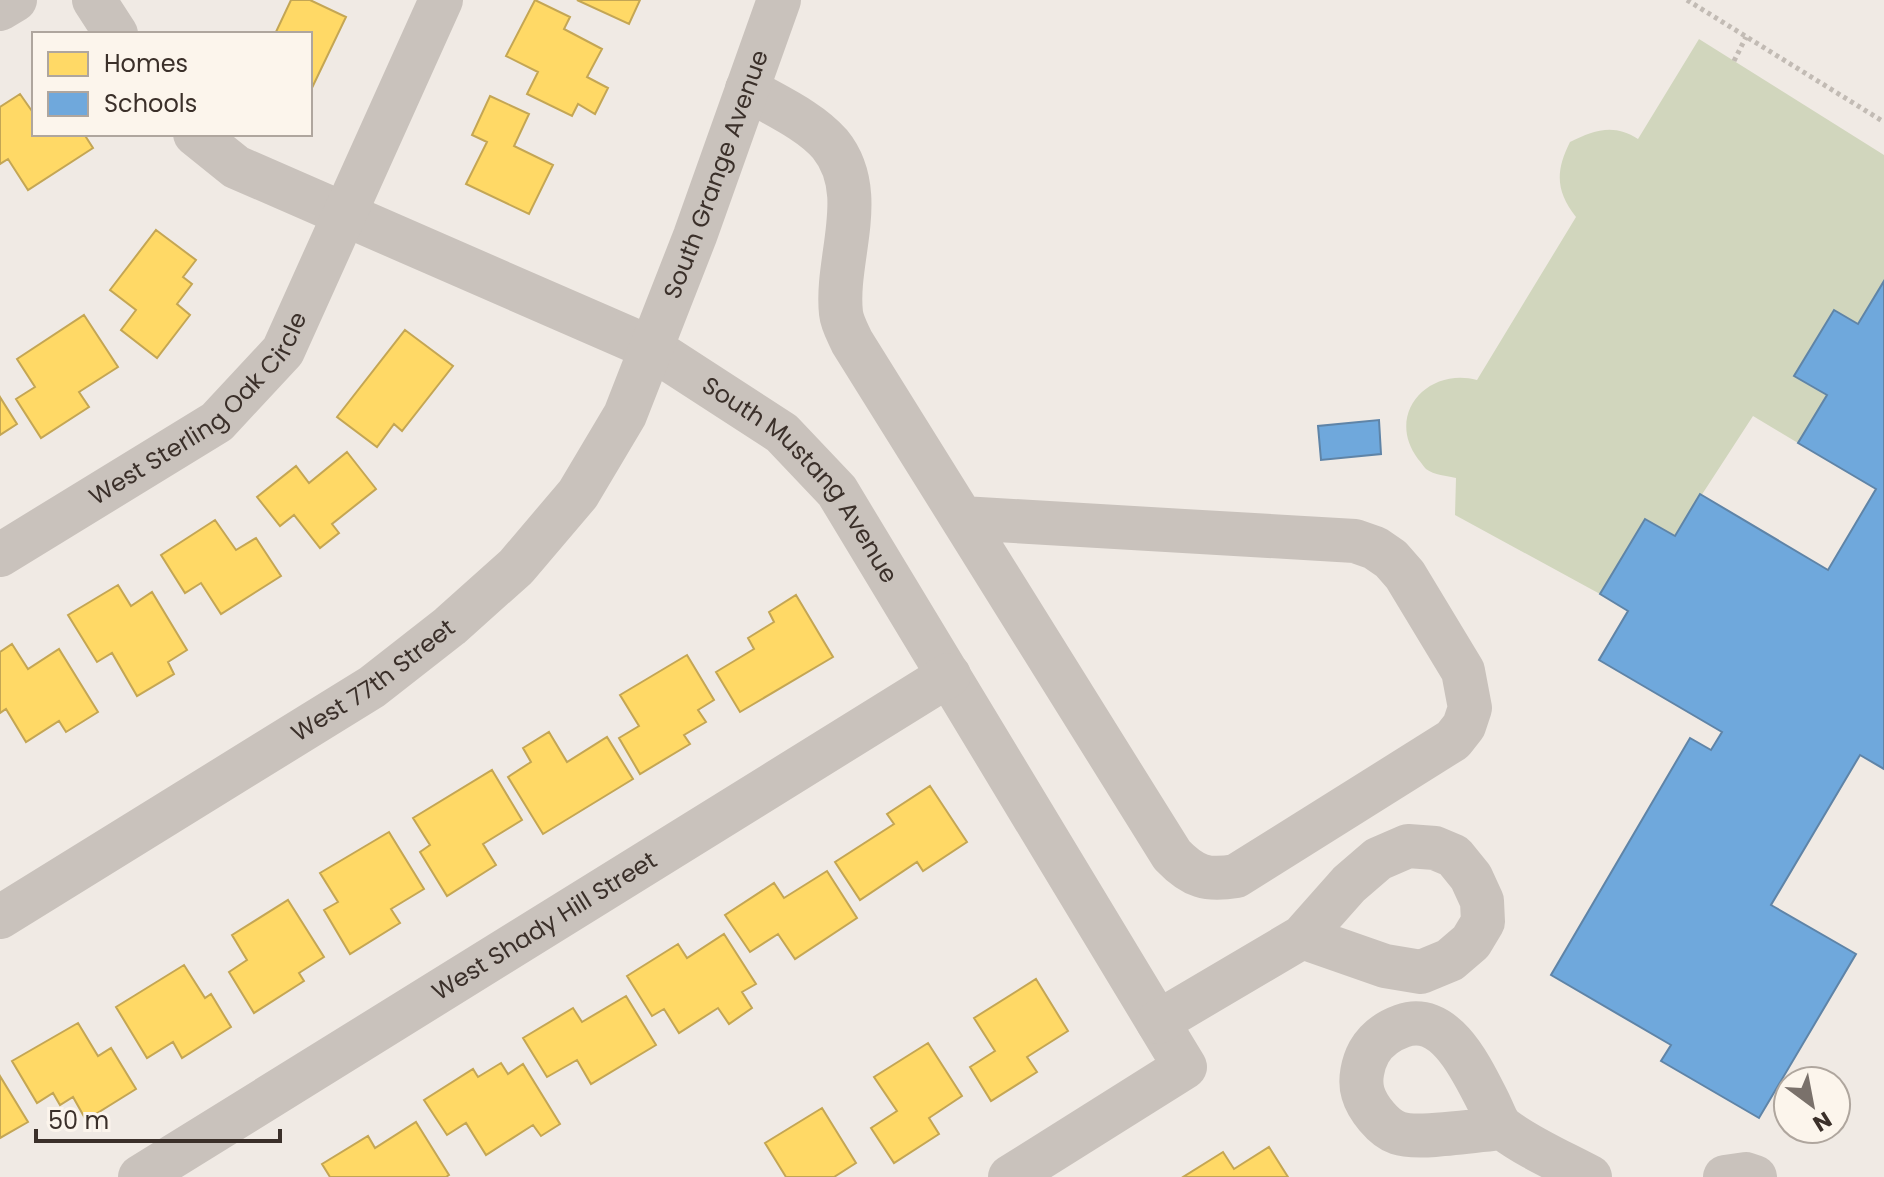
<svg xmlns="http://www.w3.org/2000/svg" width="1884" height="1177" viewBox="0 0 1884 1177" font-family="Poppins,sans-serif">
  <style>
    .green { fill: #d1d6bd }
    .homes { fill: #ffd966; stroke: #c4a654; stroke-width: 2 }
    .schools { fill: #6fa8dc; stroke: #5f84a7; stroke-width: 2 }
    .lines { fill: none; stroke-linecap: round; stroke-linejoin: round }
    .path { stroke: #c2bbb4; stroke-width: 5; stroke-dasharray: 4 4; stroke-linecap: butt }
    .minor { stroke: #c9c2bc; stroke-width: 44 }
    .labels { text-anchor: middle; stroke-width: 8; stroke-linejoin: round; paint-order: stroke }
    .street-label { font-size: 24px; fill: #3b302a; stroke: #fcf5ec }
  </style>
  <rect width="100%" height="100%" fill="#f0eae4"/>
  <path class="green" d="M 1699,39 L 1884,155 L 1884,281 L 1858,324 L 1834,310 L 1795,376 L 1827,395 L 1798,443 L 1753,416 L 1675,536 L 1645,519 L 1600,594 L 1455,515 L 1456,478 C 1447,476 1434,475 1426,469 C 1425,468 1419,460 1418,459 C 1385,415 1427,367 1477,380 L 1576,217 C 1556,191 1555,172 1570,142 C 1594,130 1614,123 1638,139 Z"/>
  <path class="homes" d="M 291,0 L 310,0 L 346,17 L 310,92 L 310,34 L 275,34 Z
    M 535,0 L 570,17 L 564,29 L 602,49 L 587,77 L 608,88 L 595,114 L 578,104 L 572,116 L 527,94 L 538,72 L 506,56 Z
    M 577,0 L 640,0 L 629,24 Z
    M 20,94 L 34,114 L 34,134 L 84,134 L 93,148 L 28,190 L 8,159 L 0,164 L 0,107 Z
    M 490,96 L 529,114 L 514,146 L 553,165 L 529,214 L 466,184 L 487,142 L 472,135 Z
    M 156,230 L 196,260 L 183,277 L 192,284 L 177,304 L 190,315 L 157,358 L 121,330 L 136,310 L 110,290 Z
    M 84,315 L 118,367 L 79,392 L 89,407 L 41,438 L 16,399 L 35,387 L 17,359 Z
    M 405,330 L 453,366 L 402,431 L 394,424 L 377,447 L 337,417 Z
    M 0,397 L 17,424 L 0,435 Z
    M 347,452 L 376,489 L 332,524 L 339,533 L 320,548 L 294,515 L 280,526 L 257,497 L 296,466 L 309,483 Z
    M 215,520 L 236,550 L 256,538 L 281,576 L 221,614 L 201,583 L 185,593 L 161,555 Z
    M 118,585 L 131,606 L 152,592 L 187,650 L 168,662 L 174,674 L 137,696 L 112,653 L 97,662 L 68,615 Z
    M 796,595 L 833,657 L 740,712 L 716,672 L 754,649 L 748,638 L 774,622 L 769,612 Z
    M 12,644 L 28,669 L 59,649 L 98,712 L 66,732 L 59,721 L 26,742 L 6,709 L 0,713 L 0,652 Z
    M 687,655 L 714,700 L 698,710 L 706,722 L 684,735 L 690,744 L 640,774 L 619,738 L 639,726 L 620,695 Z
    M 549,732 L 567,762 L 607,737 L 633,779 L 543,834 L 508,777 L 531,762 L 523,748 Z
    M 492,770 L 522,820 L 483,844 L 496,865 L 447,896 L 420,852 L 430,845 L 413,818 Z
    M 930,786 L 967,842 L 923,871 L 917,862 L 860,900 L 835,862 L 894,824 L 887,814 Z
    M 389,832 L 424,889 L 391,909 L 400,923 L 350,954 L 324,910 L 338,902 L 320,873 Z
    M 827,871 L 857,918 L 795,959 L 778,934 L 750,952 L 725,915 L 774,883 L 784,898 Z
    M 288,900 L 324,957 L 299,973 L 304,981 L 254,1013 L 229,972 L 247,960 L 232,935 Z
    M 724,934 L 756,984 L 742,992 L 752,1008 L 729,1024 L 718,1008 L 679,1033 L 664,1009 L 652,1016 L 627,976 L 678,944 L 687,958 Z
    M 184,965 L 205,998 L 211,994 L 231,1027 L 182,1058 L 173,1042 L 147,1058 L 116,1007 Z
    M 1036,979 L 1068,1031 L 1027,1057 L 1037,1072 L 991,1101 L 970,1067 L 995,1051 L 974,1018 Z
    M 626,996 L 656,1045 L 591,1084 L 577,1060 L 547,1077 L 523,1038 L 573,1008 L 582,1022 Z
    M 78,1023 L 98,1056 L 111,1048 L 136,1089 L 86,1120 L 73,1097 L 60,1105 L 53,1093 L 37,1103 L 12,1061 Z
    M 928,1043 L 962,1096 L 929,1118 L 939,1134 L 894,1163 L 871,1128 L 897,1111 L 874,1077 Z
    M 501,1063 L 508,1074 L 523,1064 L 560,1124 L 541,1136 L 533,1125 L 486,1155 L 466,1123 L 447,1135 L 424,1100 L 473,1069 L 478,1077 Z
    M 0,1076 L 28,1122 L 0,1138 Z
    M 822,1108 L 856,1163 L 834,1177 L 786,1177 L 765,1143 Z
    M 416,1122 L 449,1175 L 446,1177 L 330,1177 L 322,1164 L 368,1136 L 375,1148 Z
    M 1269,1147 L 1288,1177 L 1183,1177 L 1223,1152 L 1234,1169 Z"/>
  <path class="schools" d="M 1884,281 L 1884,769 L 1860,755 L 1771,905 L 1856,954 L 1759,1118 L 1661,1061 L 1671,1045 L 1551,975 L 1690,738 L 1711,750 L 1722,732 L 1599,660 L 1628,611 L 1600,594 L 1645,519 L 1675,536 L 1700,494 L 1828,570 L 1876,489 L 1798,443 L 1827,395 L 1794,376 L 1834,310 L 1858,324 Z
    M 1379,420 L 1381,454 L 1321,460 L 1318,426 Z"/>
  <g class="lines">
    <path class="path" d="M 1687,0 L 1884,122
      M 1734,61 L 1746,37"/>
    <g class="minor">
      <path d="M 94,0 L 116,34"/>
      <path d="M 0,9 L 15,0"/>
      <path d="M 747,89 C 774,105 809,120 830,144 C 870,193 835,258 841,313 C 842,323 848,333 852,342 L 1172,855 C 1193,877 1207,881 1236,876 L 1453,740 L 1464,726 L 1470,708 L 1463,671 L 1405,575 L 1391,559 L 1375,548 L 1355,541 L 962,518"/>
      <path id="s1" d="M 195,134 L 236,167 L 651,348 L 782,433 L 837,491 L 1185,1067 L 1010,1177"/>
      <path id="s2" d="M 0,555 L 217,422 L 283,351 L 441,0"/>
      <path id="s3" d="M 0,917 L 372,687 L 450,626 L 516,567 L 578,494 L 625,415 L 695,236 L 779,0"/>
      <path d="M 1158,1022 L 1302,937 L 1349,884 L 1378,859 L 1408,846 L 1435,848 L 1454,856 L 1471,877 L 1482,901 L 1483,922 L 1471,942 L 1450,960 L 1421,972 L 1385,966 L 1302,937"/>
      <path d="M 1501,1128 C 1478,1130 1418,1140 1398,1133 C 1383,1128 1367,1107 1363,1093 C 1359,1080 1363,1063 1369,1052 C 1377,1038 1388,1031 1402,1026 C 1446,1010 1473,1072 1489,1103 C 1493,1111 1497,1124 1504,1129 C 1529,1148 1562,1162 1590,1177"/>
      <path id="s4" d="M 140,1177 L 949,675"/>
      <path d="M 1725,1177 L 1746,1174 L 1755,1177"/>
    </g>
  </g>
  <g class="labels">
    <g class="street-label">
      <text dy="8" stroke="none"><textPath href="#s3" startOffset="1070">South Grange Avenue</textPath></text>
      <text dy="8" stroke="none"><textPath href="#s2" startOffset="250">West Sterling Oak Circle</textPath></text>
      <text dy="8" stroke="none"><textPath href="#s1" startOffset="708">South Mustang Avenue</textPath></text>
      <text dy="8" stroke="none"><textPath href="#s3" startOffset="442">West 77th Street</textPath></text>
      <text dy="8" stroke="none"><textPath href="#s4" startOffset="476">West Shady Hill Street</textPath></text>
    </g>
  </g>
  <rect x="32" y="32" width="280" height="104" fill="#fcf5ec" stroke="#afa69e" stroke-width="2"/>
  <rect x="48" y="52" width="40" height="24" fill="#ffd966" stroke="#afa69e" stroke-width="2"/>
  <text x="104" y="72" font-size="24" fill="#3b302a">Homes</text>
  <rect x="48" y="92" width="40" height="24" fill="#6fa8dc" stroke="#afa69e" stroke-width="2"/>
  <text x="104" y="112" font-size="24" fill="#3b302a">Schools</text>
  <g transform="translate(1812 1105) rotate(148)"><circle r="38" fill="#fcf5ec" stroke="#afa69e" stroke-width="2"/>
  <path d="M0-6L14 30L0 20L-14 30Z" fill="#7a716b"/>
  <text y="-12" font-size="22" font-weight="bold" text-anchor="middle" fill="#3b302a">N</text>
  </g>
  <path d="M36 1129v12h244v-12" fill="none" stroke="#3b302a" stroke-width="4"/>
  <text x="48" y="1129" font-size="24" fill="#3b302a" stroke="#fcf5ec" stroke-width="6" paint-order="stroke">50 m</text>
</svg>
